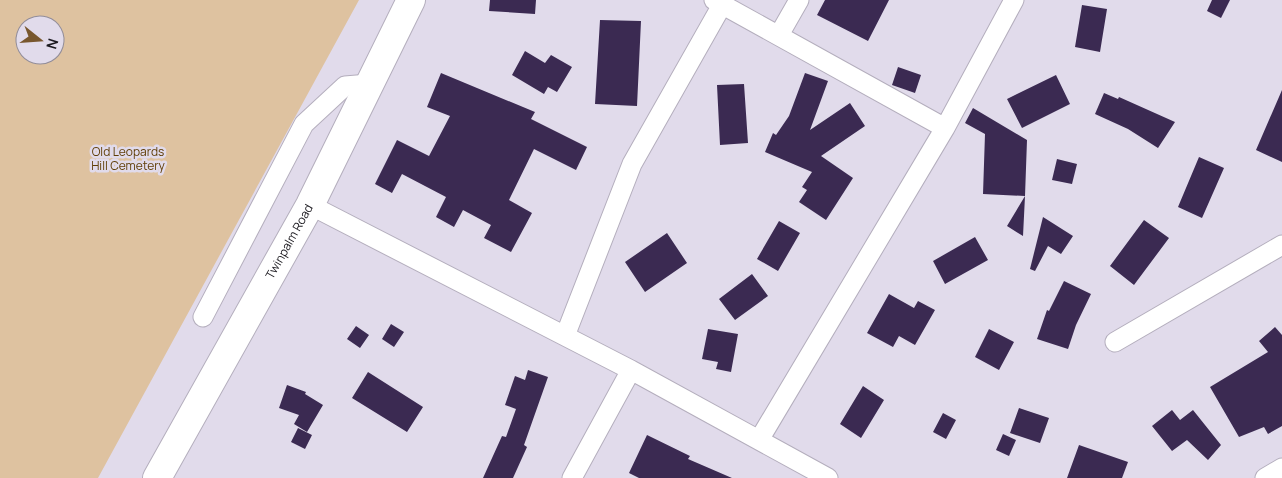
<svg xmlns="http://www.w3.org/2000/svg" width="1282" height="478" viewBox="0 0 1282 478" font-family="Manrope,sans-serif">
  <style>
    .green { fill: #dec2a0; fill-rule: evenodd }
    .building { fill: #3b2a52 }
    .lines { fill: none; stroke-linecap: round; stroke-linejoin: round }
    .street-casing { stroke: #b4aebd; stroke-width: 21 }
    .secondary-casing { stroke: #b4aebd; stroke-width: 30 }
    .street { stroke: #fff; stroke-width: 19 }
    .secondary { stroke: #fff; stroke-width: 28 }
    .labels { text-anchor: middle; stroke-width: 5; stroke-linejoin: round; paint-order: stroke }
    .park-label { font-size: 12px; fill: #603e07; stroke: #e1dbeb }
    .street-label { font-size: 12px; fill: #1b191f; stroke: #e1dbeb }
  </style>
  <rect width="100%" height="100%" fill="#e1dbeb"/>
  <path class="green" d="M 0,0 L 359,0 L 98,478 L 0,478 ZM 25,25 L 55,25 L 55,55 L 25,55 Z"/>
  <path class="building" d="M 490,0 L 536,0 L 535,14 L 489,11 Z
    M 825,0 L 889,0 L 868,41 L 817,15 Z
    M 1212,0 L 1230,0 L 1221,18 L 1207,11 Z
    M 1082,5 L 1107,9 L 1100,52 L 1075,47 Z
    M 600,20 L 641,21 L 637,106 L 595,104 Z
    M 525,51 L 545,63 L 551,55 L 572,67 L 557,92 L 548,87 L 544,94 L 512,75 Z
    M 898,67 L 921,75 L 915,93 L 892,85 Z
    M 441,73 L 535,112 L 531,119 L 587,147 L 576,170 L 534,149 L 509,200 L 532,213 L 511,252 L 484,238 L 491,225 L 463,210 L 454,227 L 436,217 L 446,197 L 402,174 L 392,193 L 375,184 L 397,140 L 429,156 L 450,116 L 427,107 Z
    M 805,73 L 828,81 L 810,130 L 850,103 L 865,126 L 821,156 L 853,178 L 826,220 L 799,202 L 807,190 L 802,187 L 812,172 L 765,152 L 773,133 L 776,135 L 789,116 Z
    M 1056,75 L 1070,104 L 1022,128 L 1007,99 Z
    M 744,84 L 748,143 L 720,145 L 717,85 Z
    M 1282,90 L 1282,162 L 1256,150 Z
    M 1104,93 L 1118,99 L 1119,97 L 1175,122 L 1158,148 L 1128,129 L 1095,114 Z
    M 973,108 L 1027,140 L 1025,196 L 983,194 L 985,134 L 965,123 Z
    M 1199,157 L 1224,168 L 1202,218 L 1178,207 Z
    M 1057,159 L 1077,164 L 1072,184 L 1052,180 Z
    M 1025,196 L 1023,236 L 1007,226 Z
    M 1043,217 L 1073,236 L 1061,254 L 1048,246 L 1035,271 L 1030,269 Z
    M 1144,220 L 1169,238 L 1134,285 L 1110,266 Z
    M 779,221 L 800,233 L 778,271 L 757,259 Z
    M 667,233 L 687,263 L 645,292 L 625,262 Z
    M 975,237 L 988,260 L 945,284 L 933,261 Z
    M 752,274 L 768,296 L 735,320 L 719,299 Z
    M 1064,281 L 1091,294 L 1076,325 L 1068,349 L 1037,339 L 1047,310 L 1049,311 Z
    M 889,294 L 914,308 L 918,301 L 935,310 L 915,345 L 899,336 L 893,347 L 867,333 Z
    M 391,324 L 404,332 L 394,347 L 382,339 Z
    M 356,326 L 369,335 L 360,348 L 347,339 Z
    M 1275,327 L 1282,335 L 1282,426 L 1268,434 L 1264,427 L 1239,437 L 1210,387 L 1268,352 L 1259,341 Z
    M 708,329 L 738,334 L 731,372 L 716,369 L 718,362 L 702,359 Z
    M 989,329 L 1014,342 L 999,370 L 975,357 Z
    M 528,370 L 548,377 L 524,445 L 527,447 L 513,478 L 483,478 L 502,436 L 506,437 L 516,409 L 505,405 L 515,376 L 525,380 Z
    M 368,372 L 423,407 L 407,432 L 352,398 Z
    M 287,385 L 306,392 L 305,394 L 323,405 L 307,432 L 294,424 L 299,415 L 279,408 Z
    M 863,386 L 884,400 L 861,438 L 840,424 Z
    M 1019,408 L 1049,418 L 1040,443 L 1010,433 Z
    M 1172,410 L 1180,420 L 1193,410 L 1221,445 L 1208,460 L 1187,440 L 1172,451 L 1152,426 Z
    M 943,413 L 956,420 L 946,439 L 933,432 Z
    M 298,428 L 312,435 L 305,449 L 291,442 Z
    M 1003,434 L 1016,440 L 1009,456 L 996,450 Z
    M 647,435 L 690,456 L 688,459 L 732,478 L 639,478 L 629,473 Z
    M 1079,445 L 1128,462 L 1122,478 L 1067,478 Z"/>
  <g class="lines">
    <g class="street-casing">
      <path id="street" d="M 714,0 L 945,128
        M 779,35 L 799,0
        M 310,205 L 631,370 L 828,478
        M 203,317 L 304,124 L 345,86 L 369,84
        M 565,336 L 632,164 L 722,5
        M 1115,342 L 1282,245
        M 759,440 L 945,128 L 1014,0
        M 572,478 L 631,370
        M 1265,478 L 1282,468"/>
    </g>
    <g class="secondary-casing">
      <g id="secondary">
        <path id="s1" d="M 157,478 L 310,205 L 411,0"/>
      </g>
    </g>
    <use href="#street" class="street"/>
    <use href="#secondary" class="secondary"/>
  </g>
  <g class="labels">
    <g class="park-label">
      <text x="128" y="156">Old Leopards<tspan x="128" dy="14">Hill Cemetery</tspan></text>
    </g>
    <g class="street-label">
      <text dy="4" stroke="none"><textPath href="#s1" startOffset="271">Twinpalm Road</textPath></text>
    </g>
  </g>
  <g transform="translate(40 40) rotate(107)"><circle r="24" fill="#e1dbeb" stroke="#928d99"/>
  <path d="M0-4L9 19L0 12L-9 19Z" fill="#78572e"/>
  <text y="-8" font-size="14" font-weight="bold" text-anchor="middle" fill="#1b191f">N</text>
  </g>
</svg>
